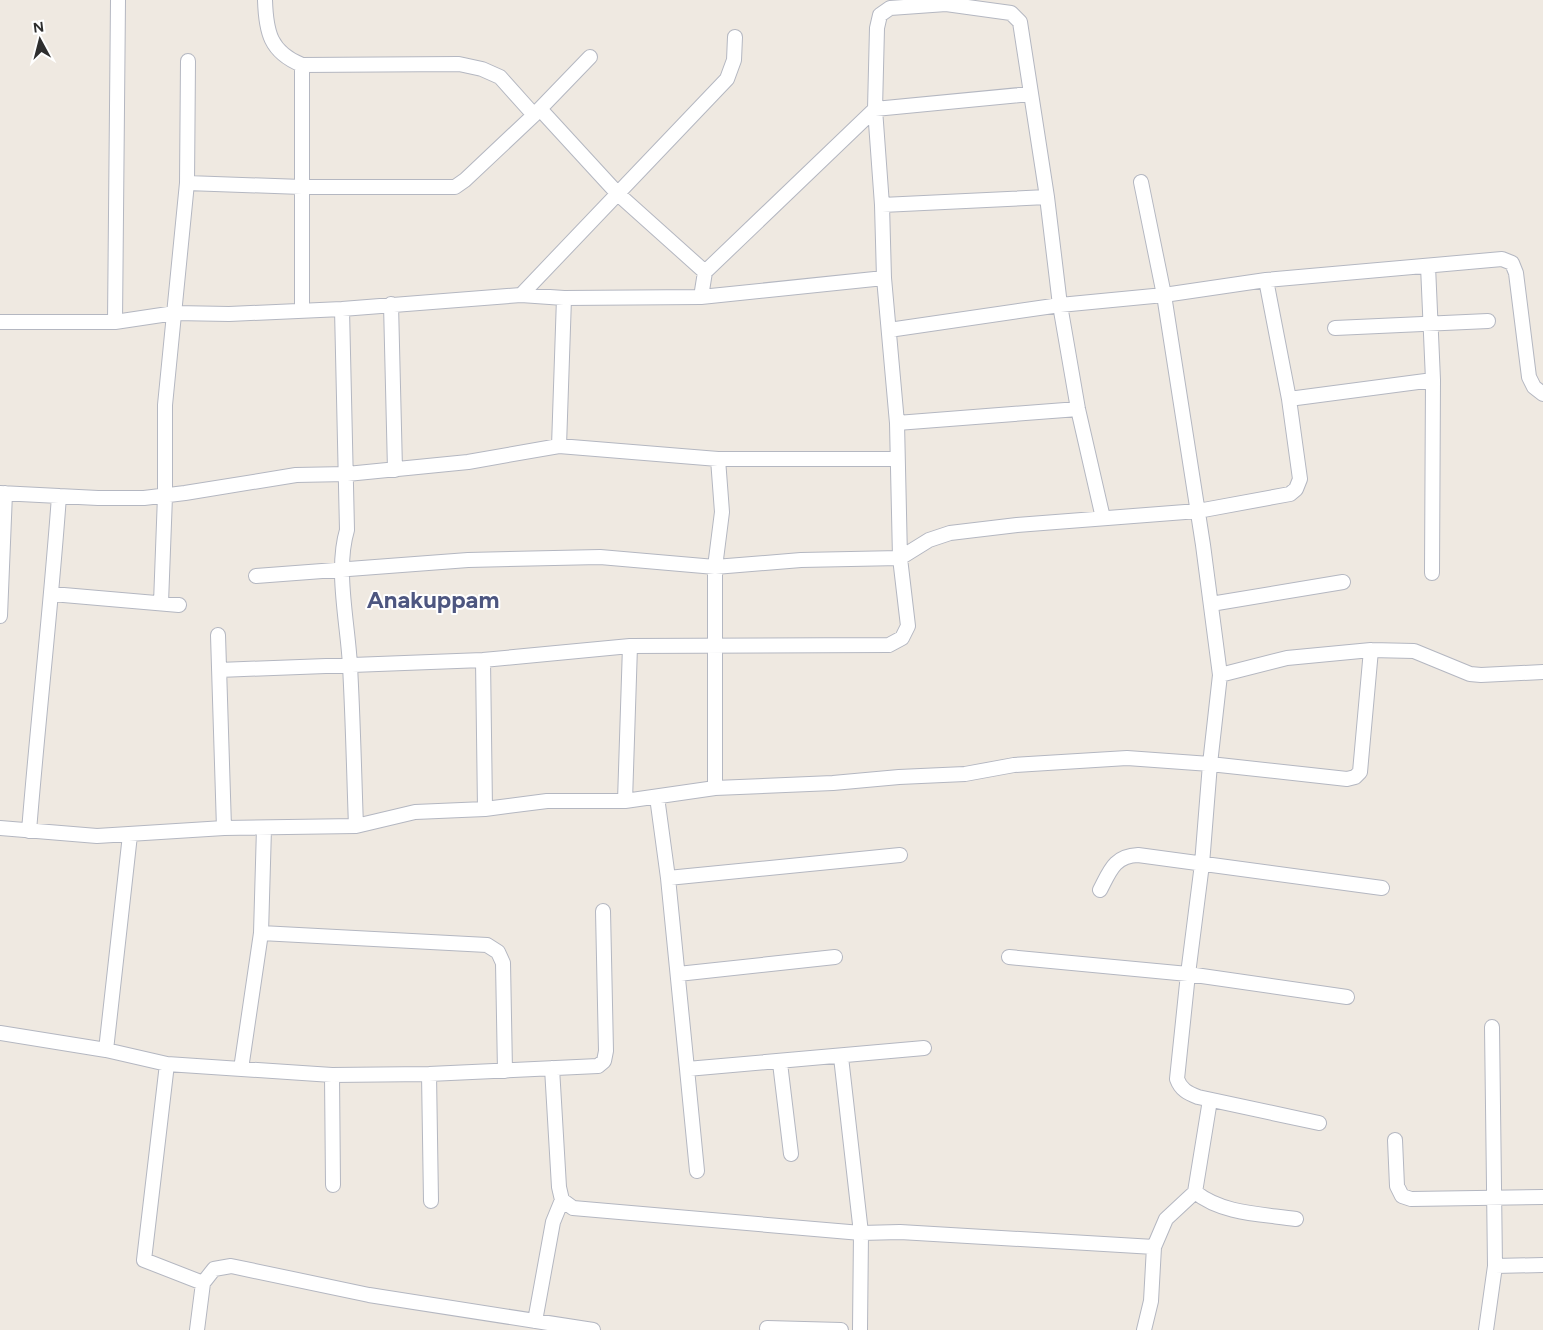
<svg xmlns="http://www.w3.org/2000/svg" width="1543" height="1330" viewBox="0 0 1543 1330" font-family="Figtree,sans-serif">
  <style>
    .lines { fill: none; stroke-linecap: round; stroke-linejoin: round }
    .minor-casing { stroke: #b4b7c1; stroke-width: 16 }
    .minor { stroke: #fff; stroke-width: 14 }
    .labels { text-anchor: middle; stroke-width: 4; stroke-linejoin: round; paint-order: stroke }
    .district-label { font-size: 24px; font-weight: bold; fill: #4d5680; stroke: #fff }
  </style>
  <rect width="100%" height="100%" fill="#efe9e1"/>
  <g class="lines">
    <g class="minor-casing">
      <path id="minor" d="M 265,0 C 266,32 270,52 302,65 L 459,64 L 482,69 L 500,77 L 534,115
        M 540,109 L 618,194 L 705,272
        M 187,183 L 302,187 L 455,187 L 465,180 L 534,115 L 590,57
        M 882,205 L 1047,197
        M 1428,266 L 1433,380
        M 1266,280 L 1289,399 L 1433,380 L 1432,573
        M 521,295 L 727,79 L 734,60 L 735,37
        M 701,297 L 705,272 L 875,109 L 1030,94
        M 391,304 L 395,470
        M 342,309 L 347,530 C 335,570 348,624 350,666 C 353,719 354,772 356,826
        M 302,311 L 302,65
        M 0,322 L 115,322 L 175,313 L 229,314 L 342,309 L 521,295 L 564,298 L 701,297 L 884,278
        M 115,322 L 118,0
        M 1335,328 L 1488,321
        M 889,330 L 1060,305 L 1164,295 L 1266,280 L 1502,259 L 1512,263 L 1516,273 L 1529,377 L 1534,387 L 1543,394
        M 897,423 L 1078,409
        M 559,446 L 564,298
        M 0,493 L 98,498 L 144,498 L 185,493 L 296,475 L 347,474 L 468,462 L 559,446 L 718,459 L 896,459
        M 256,576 L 468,560 L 600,557 L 715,567 L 801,560 L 900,558 L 929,540 L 950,533 L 1017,525 L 1198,511 L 1290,494 L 1296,489 L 1300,479 L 1289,399
        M 52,594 L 179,605
        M 161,603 L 165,496 L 165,405 L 187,183 L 188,61
        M 1211,604 L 1343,582
        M 0,616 L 5,493
        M 218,635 L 224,828
        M 483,660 L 485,809
        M 219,670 L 483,660 L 630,646 L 889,645 L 902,638 L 908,626 L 900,558 L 897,423 L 884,278 L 882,205 L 875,109 L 877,28 L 880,15 L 890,8 L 946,4 L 1011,13 L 1020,22 L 1047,197 L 1060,305 L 1078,409 L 1103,518
        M 1220,675 L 1287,658 L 1371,650 L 1414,651 L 1470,674 L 1481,675 L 1543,672
        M 715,788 L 715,567 L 722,512 L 718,459
        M 657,797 L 668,878 L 687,1069 L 924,1048
        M 625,801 L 630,646
        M 0,828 L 97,836 L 224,828 L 356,826 L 415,812 L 485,809 L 547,801 L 625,801 L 715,788 L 833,783 L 899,777 L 965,774 L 1014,765 L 1127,758 L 1210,764 L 1220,675 L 1203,545 L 1164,295 L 1141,182
        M 264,828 L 261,933 L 487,945 L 498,952 L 503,963 L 505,1071
        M 29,831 C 38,719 51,608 59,496
        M 668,878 L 900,855
        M 1100,890 C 1110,871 1114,856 1138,855 L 1382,888
        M 1009,957 L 1188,974 L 1177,1079 C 1181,1090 1188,1093 1198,1097 L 1319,1123
        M 678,974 L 835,957
        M 1347,997 L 1188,974 L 1202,864 L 1210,764 L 1347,779 L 1355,777 L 1360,772 L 1371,650
        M 0,1033 L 106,1050 L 167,1064 L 332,1075 L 429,1074 L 598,1066 L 604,1061 L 606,1051 L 603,911
        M 106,1050 L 130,835
        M 841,1057 L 861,1233 L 860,1330
        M 780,1063 L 791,1154
        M 167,1064 L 144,1260 L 203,1283
        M 552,1068 L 559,1187 L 562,1200 L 573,1208 L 861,1233 L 900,1232 L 1154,1247 L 1166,1219 L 1195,1192
        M 241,1069 L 261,933
        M 687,1069 L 697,1171
        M 429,1074 L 431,1201
        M 332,1075 L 333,1185
        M 1210,1100 L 1195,1192 C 1222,1214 1262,1214 1296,1219
        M 1395,1140 L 1397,1186 L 1402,1196 L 1411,1199 L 1543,1197
        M 1495,1266 L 1543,1265
        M 535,1321 L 553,1222 L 562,1200
        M 767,1328 L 841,1330
        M 197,1330 L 203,1283 L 214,1269 L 231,1266 L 369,1295 L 593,1330
        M 1144,1330 L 1151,1301 L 1154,1247
        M 1486,1330 L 1495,1266 L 1492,1027"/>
    </g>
    <use href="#minor" class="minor"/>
  </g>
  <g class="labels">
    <g class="district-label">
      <text x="433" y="608">Anakuppam</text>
    </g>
  </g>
  <g transform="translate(40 40) rotate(353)" stroke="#ffffff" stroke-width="4" paint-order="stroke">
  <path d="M0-4L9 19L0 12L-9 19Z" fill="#2e2e2e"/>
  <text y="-8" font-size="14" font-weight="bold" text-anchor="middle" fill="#2e2e2e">N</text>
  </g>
</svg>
